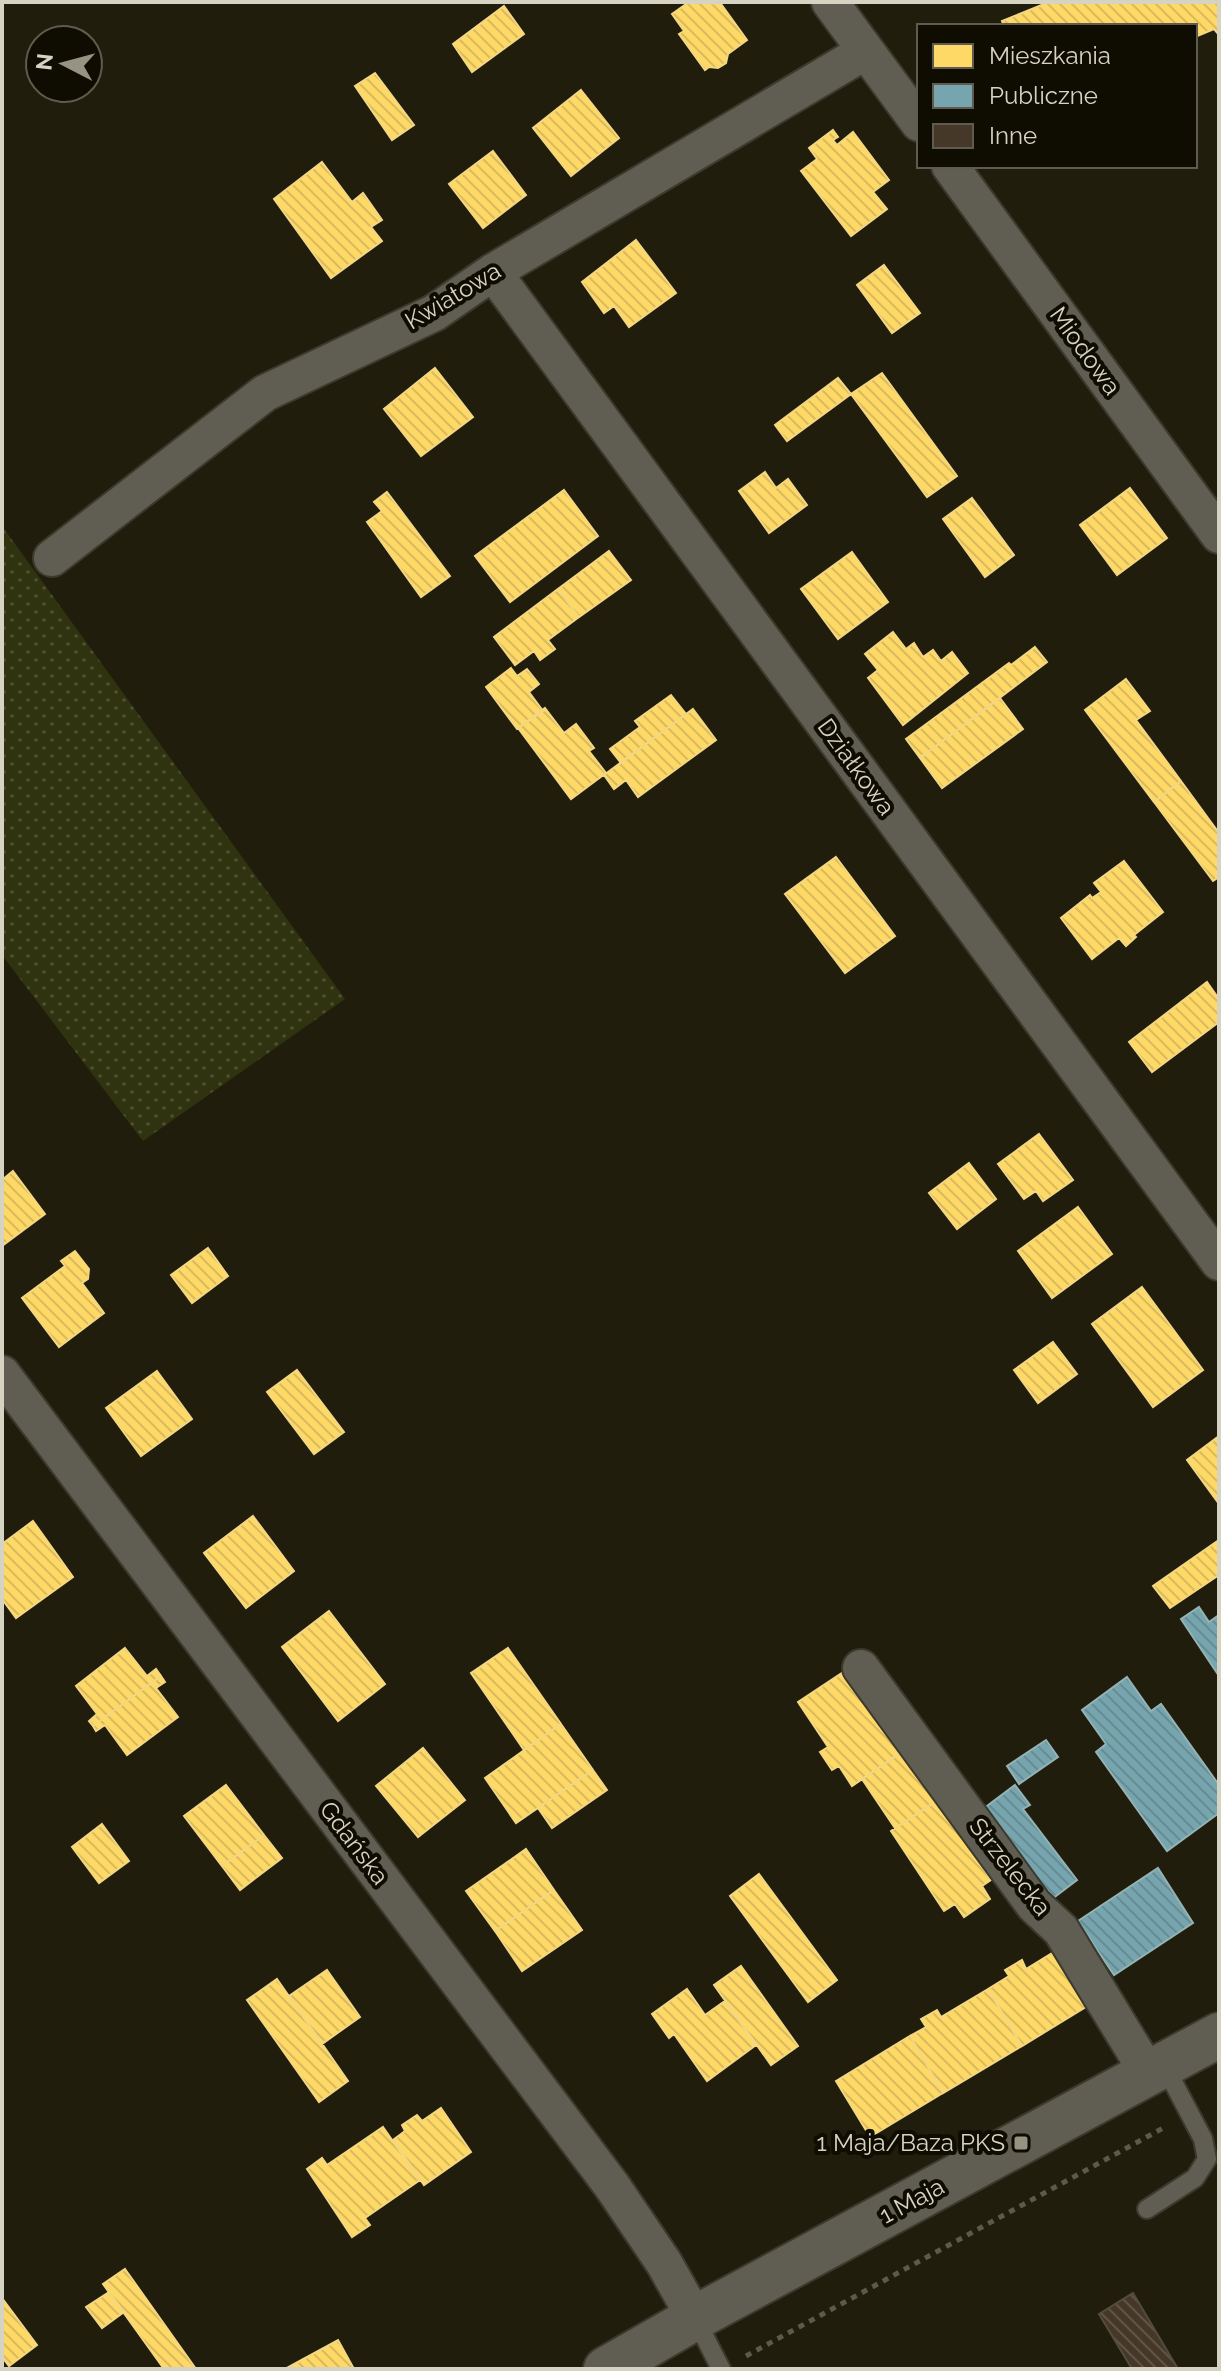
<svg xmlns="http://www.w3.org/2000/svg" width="1221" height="2371" viewBox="0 0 1221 2371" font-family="Raleway,sans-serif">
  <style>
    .grass { fill: url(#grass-dots) }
    .homes { fill: url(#homes-back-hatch); stroke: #f3d782; stroke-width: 2 }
    .public { fill: url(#public-back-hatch); stroke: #93b3b5; stroke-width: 2 }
    .building { fill: url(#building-back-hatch); stroke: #524b40; stroke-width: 2 }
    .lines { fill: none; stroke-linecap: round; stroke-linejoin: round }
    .service-casing { stroke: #3c392d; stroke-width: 22 }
    .minor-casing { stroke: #3c392d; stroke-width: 40 }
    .tertiary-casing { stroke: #3c392d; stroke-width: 48 }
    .path { stroke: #5c594e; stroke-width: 5; stroke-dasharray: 6 6; stroke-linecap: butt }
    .service { stroke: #605e52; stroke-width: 18 }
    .minor { stroke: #605e52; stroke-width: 36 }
    .tertiary { stroke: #605e52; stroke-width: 44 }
    .poi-dot { fill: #979382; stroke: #0f0c02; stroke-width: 3 }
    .labels { text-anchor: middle; stroke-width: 8; stroke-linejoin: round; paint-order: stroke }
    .street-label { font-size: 24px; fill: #d6d3c2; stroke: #0f0c02 }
    .poi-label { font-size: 24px; fill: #d6d3c2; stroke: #0f0c02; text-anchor: end }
  </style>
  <defs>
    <pattern id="grass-dots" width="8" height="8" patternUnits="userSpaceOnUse" patternTransform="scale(2)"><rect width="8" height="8" fill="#2f330f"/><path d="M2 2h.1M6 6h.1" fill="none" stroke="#4c5030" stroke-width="1.8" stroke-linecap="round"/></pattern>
    <pattern id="homes-back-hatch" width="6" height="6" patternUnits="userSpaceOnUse" patternTransform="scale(2)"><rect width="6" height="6" fill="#ffd966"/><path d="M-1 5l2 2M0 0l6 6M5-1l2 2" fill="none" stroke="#d9ba5d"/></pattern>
    <pattern id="public-back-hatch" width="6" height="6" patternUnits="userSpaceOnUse" patternTransform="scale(2)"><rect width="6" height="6" fill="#76a5af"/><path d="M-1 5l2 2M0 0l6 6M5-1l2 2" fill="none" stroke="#688c92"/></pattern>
    <pattern id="building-back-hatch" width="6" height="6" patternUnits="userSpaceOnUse" patternTransform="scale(2)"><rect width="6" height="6" fill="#463829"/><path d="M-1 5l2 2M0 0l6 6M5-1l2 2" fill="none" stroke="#605446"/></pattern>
  </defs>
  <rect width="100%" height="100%" fill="#211d0c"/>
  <path class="grass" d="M 2,526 L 345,999 L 143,1141 L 2,955 Z"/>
  <path class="homes" d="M 689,2 L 721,4 L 747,40 L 728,54 L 726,63 L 718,68 L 709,67 L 705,70 L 679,34 L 684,31 L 672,14 Z
    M 1049,2 L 1219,2 L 1219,35 L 1214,29 L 1195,37 L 1195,26 L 1004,26 L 1002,21 Z
    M 504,6 L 524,34 L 472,72 L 453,44 Z
    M 375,73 L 414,125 L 392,140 L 355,86 Z
    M 581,90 L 619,138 L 571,176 L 533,128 Z
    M 833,130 L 838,137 L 833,140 L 837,145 L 853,132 L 889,180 L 873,192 L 887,209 L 851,236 L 801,171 L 817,159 L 809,148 Z
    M 493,151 L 526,195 L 483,228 L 449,184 Z
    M 322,162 L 352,202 L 363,193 L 382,220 L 371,227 L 382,241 L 331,278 L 274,199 Z
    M 636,240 L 676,293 L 629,327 L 614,306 L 604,313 L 582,282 Z
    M 884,265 L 920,313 L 892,333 L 857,285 Z
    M 435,368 L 473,417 L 421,456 L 384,409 Z
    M 882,373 L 957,476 L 927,497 L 851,394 Z
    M 838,378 L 851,394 L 787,441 L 775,425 Z
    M 765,472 L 776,488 L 788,479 L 807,505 L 769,533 L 739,491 Z
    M 1130,488 L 1167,538 L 1117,575 L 1080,525 Z
    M 564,490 L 598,536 L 510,602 L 475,556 Z
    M 387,492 L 450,576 L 421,597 L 367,522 L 382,511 L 374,502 Z
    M 972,498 L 1014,555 L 985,577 L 943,519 Z
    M 609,551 L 631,580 L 579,617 L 558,589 Z
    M 852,552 L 888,602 L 838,639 L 801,589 Z
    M 558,589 L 579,617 L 548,640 L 555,649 L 540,660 L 534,651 L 515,665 L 494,637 Z
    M 893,632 L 906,649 L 914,643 L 923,657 L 933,650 L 941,661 L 952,652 L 968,673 L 903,725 L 868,678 L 878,670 L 865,654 Z
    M 1035,647 L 1047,662 L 920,758 L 906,739 L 1009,663 L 1011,665 Z
    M 511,668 L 517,676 L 527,669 L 539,684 L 529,692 L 543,711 L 517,729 L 486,687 Z
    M 1126,679 L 1150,711 L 1136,720 L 1181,781 L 1154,802 L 1085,710 Z
    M 671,695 L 686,714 L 621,763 L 610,749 L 640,727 L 635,721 Z
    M 1000,698 L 1023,729 L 942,788 L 920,758 Z
    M 545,708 L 564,733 L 576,724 L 594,748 L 589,751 L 606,773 L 571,799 L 518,728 Z
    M 693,709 L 716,740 L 638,797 L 626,780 L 614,789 L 604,775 Z
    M 1181,781 L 1219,833 L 1219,877 L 1213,881 L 1154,802 Z
    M 836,857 L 895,936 L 845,973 L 785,894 Z
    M 1124,861 L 1163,912 L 1134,935 L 1136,937 L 1126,946 L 1119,938 L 1092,959 L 1061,918 L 1090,895 L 1092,898 L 1101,892 L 1094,883 Z
    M 1207,982 L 1219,999 L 1219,1022 L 1152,1072 L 1129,1042 Z
    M 1039,1134 L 1073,1180 L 1043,1201 L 1036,1191 L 1024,1199 L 998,1164 Z
    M 969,1163 L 996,1199 L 957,1229 L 929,1193 Z
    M 13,1171 L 45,1214 L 2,1246 L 2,1180 Z
    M 1078,1207 L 1112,1254 L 1052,1298 L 1018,1251 Z
    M 208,1248 L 228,1276 L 192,1303 L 171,1275 Z
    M 75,1251 L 89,1269 L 88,1279 L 82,1283 L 104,1313 L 59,1347 L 22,1298 L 65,1266 L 61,1261 Z
    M 1142,1287 L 1203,1370 L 1153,1407 L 1092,1324 Z
    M 1053,1342 L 1077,1374 L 1038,1403 L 1014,1370 Z
    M 297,1370 L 344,1432 L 314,1454 L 267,1392 Z
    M 157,1371 L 192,1419 L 141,1456 L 106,1408 Z
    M 1219,1436 L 1219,1504 L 1187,1460 Z
    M 253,1516 L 294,1571 L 246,1608 L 204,1553 Z
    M 33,1521 L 73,1577 L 16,1618 L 2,1599 L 2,1544 Z
    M 1219,1540 L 1219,1575 L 1170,1608 L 1153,1586 Z
    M 329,1611 L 385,1684 L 338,1721 L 282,1647 Z
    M 125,1648 L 147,1676 L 156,1669 L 161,1676 L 93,1726 L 89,1721 L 97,1714 L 76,1686 Z
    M 508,1648 L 561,1724 L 524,1750 L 471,1673 Z
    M 851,1667 L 905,1750 L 852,1786 L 839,1766 L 832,1770 L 820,1752 L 828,1747 L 798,1702 Z
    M 161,1676 L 165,1682 L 156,1688 L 178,1717 L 127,1755 L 105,1725 L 96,1731 L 93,1726 Z
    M 561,1724 L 593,1770 L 516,1823 L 485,1778 Z
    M 423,1748 L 465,1800 L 418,1837 L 376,1786 Z
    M 905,1750 L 938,1800 L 895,1828 L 862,1779 Z
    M 593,1770 L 607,1790 L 552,1828 L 538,1808 Z
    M 226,1785 L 264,1835 L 222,1866 L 184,1816 Z
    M 938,1800 L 991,1880 L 982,1886 L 990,1899 L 964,1917 L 955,1904 L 944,1911 L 891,1831 Z
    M 102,1824 L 129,1861 L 99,1883 L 72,1847 Z
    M 264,1835 L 282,1858 L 240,1890 L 222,1866 Z
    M 526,1849 L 554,1890 L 495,1931 L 466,1891 Z
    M 759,1874 L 837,1980 L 808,2002 L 730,1896 Z
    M 554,1890 L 582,1930 L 522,1971 L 495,1931 Z
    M 1054,1952 L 1086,2007 L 1022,2046 L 988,1989 L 1009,1976 L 1005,1970 L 1022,1960 L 1026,1969 Z
    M 741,1966 L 798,2046 L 771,2065 L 714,1985 Z
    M 327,1970 L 360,2017 L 322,2044 L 289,1996 Z
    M 277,1979 L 348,2081 L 319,2102 L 247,2000 Z
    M 687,1989 L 705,2015 L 725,2001 L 756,2045 L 707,2081 L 674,2034 L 669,2038 L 652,2014 Z
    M 988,1989 L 1022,2046 L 943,2093 L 910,2036 L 926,2027 L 921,2019 L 937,2010 L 941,2017 Z
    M 910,2036 L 943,2093 L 870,2137 L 836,2081 Z
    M 441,2108 L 471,2152 L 424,2185 L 393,2140 L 405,2131 L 402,2125 L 417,2115 L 422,2121 Z
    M 383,2127 L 420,2180 L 365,2218 L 370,2225 L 352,2237 L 307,2169 L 322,2158 L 327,2165 Z
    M 125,2269 L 196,2369 L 164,2369 L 103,2284 Z
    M 109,2292 L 124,2312 L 102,2328 L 86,2307 Z
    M 2,2298 L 37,2345 L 9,2366 L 2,2357 Z
    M 338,2340 L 354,2369 L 285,2369 Z"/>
  <path class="public" d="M 1199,1607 L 1209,1622 L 1219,1615 L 1219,1676 L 1181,1619 Z
    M 1127,1677 L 1151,1711 L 1161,1704 L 1219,1785 L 1219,1813 L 1167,1851 L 1096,1752 L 1106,1744 L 1082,1710 Z
    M 1046,1740 L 1058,1757 L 1019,1784 L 1007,1766 Z
    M 1015,1785 L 1030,1805 L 1023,1809 L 1077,1880 L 1048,1902 L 979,1812 Z
    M 1158,1868 L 1193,1923 L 1114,1975 L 1078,1921 Z"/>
  <path class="building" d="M 1133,2293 L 1178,2369 L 1132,2369 L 1099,2314 Z"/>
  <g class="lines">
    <g class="service-casing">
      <path id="service" d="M 1147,2209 L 1195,2178 L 1207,2159 L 1203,2139 L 1164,2065
        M 695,2318 L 721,2369"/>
    </g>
    <g class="minor-casing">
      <path id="minor" d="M 830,2 L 919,123
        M 950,166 L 1219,535
        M 493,272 L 1219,1262
        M 52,558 L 265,393 L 434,313 L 493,272 L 866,51
        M 2,1374 L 612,2186 L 664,2263 L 695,2318
        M 861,1668 L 1034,1905 L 1061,1930 L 1148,2073"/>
    </g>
    <g class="tertiary-casing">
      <path id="tertiary" d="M 606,2369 L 695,2318 L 1219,2035"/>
    </g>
    <path class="path" d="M 746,2356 L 1165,2127"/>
    <use href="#service" class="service"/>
    <use href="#minor" class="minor"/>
    <use href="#tertiary" class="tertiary"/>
  </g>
  <rect class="poi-dot" x="1013" y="2135" width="16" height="16" rx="4"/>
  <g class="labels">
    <g class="street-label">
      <text transform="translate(453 296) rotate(-31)" y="8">Kwiatowa</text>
      <text transform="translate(1085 351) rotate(54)" y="8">Miodowa</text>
      <text transform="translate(856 767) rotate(54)" y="8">Działkowa</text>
      <text transform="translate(354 1843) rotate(53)" y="8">Gdańska</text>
      <text transform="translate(1010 1867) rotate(52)" y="8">Strzelecka</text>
      <text transform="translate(912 2201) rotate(-28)" y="8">1 Maja</text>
    </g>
    <g class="poi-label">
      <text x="1005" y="2151">1 Maja/Baza PKS</text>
    </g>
  </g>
  <rect width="1221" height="2371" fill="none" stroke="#d6d3c2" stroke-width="8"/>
  <rect x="917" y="24" width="280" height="144" fill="#0f0c02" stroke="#5f5c4f" stroke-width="2"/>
  <rect x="933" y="44" width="40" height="24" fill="#ffd966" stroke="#5f5c4f" stroke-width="2"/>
  <text x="989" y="64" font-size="24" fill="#d6d3c2">Mieszkania</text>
  <rect x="933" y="84" width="40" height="24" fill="#76a5af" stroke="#5f5c4f" stroke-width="2"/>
  <text x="989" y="104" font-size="24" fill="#d6d3c2">Publiczne</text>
  <rect x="933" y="124" width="40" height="24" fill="#463829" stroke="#5f5c4f" stroke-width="2"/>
  <text x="989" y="144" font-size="24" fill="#d6d3c2">Inne</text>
  <g transform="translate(64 64) rotate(276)"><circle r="38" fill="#0f0c02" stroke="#5f5c4f" stroke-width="2"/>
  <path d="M0-6L14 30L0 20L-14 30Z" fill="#979382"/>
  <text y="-12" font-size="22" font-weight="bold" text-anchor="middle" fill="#d6d3c2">N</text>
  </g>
</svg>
